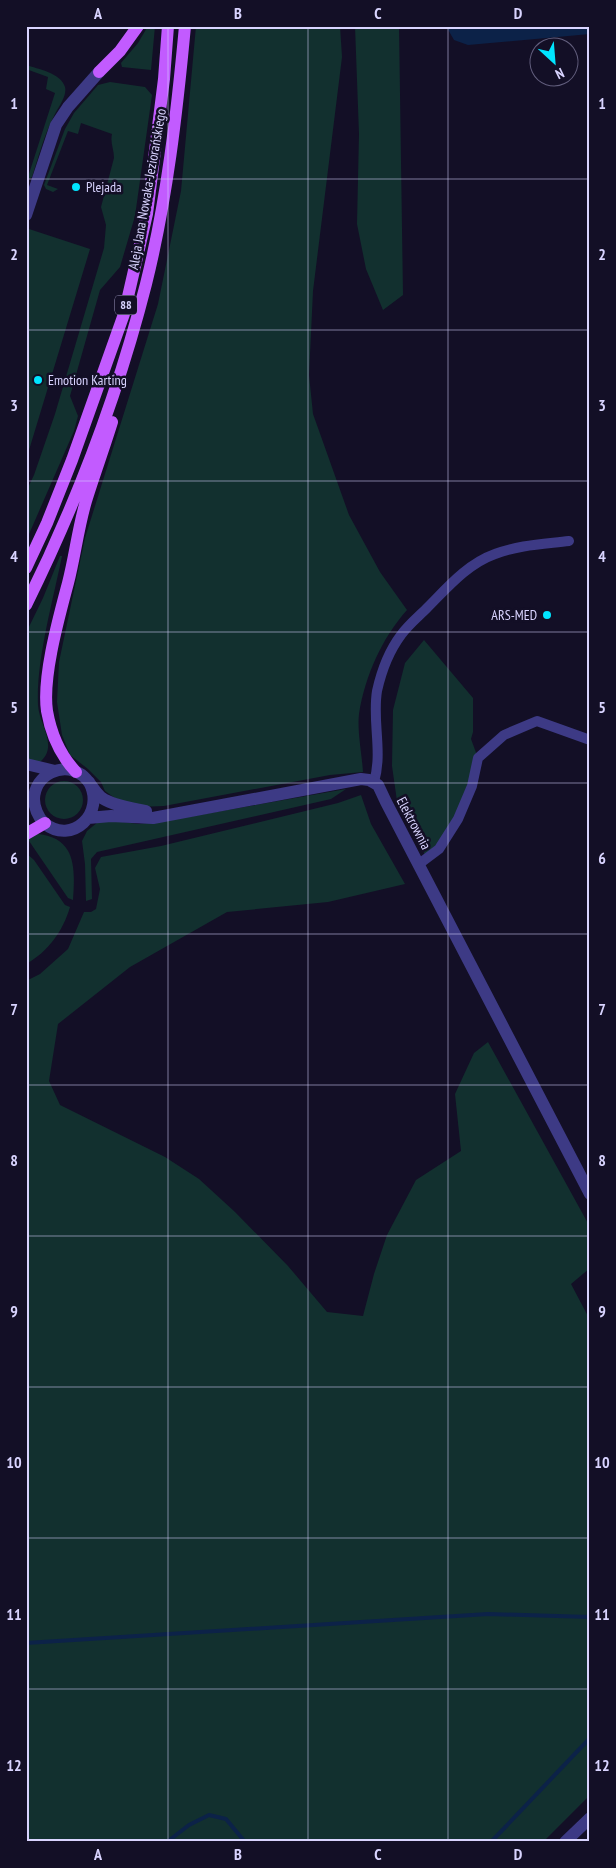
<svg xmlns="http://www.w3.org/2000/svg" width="616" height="1868" viewBox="0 0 616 1868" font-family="'PT Sans Narrow',sans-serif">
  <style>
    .green { fill: #12302f }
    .water { fill: #0c2248 }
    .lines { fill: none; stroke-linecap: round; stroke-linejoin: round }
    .stream { stroke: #0c2248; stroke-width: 4 }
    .minor { stroke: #3d3a85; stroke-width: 10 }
    .tertiary { stroke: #3d3a85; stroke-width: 12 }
    .primary { stroke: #c25bff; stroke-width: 12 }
    .grid { fill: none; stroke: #d9d4ff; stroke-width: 1; stroke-opacity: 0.55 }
    .poi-dot { fill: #00e5ff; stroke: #130f26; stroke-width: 2 }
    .labels { text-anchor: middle; stroke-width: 5; stroke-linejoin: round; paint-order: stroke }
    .shield { fill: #130f26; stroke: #9e99be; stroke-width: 1 }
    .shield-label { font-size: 12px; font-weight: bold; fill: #d9d4ff }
    .poi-label { font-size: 14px; fill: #d9d4ff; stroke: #130f26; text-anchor: start }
    .street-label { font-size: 14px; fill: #d9d4ff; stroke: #130f26 }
    .neatline { fill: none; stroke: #d9d4ff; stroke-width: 2 }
    .grid-label { font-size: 16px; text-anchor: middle; font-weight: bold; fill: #d9d4ff }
  </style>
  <rect width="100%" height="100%" fill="#130f26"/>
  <path class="green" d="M 148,26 L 155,26 L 151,70 L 122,67 L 121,63 L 138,43 Z
    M 196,26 L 340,26 L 342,57 L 313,291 L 309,375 L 313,414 L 349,515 L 380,572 L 407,610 C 382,638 365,676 359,714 C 357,731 362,755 363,772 L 330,775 L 164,806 L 138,807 L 119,801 L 105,791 L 101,782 L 88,769 L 70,755 L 62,735 L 57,702 L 59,662 L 85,538 L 158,304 L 181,191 Z
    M 355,26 L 399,26 L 403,295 L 383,310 L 366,269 L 357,224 L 359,134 Z
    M 26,65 C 38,69 61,73 65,87 C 67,95 60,105 56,112 C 45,132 39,155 32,177 L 27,180 L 55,93 L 46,89 L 48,77 L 26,69 Z
    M 110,82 L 145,87 L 152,95 L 135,216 L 120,267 L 100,290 L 70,396 L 78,416 L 74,431 L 26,541 L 26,492 L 34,475 L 55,414 L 104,248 L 106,225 L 101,207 L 114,158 C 114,149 110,143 112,134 L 81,123 L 78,134 L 68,131 L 47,185 L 58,189 L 53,192 L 46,189 L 44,185 L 65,129 L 74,113 L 98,85 Z
    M 29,229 L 90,249 L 26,460 L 26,238 Z
    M 60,556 L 62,556 C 53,601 36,660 38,705 C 39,725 59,746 40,762 L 26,760 L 26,633 L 43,598 Z
    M 424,640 L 473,698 L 473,732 L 471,739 L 478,758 L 458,819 L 427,859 L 397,801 L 392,766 L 393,710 L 405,663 Z
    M45 800a19 19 0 1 1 38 0a19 19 0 1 1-38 0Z
    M 346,789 L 331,799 L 97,852 L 91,859 L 92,899 L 86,901 L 85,864 L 82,841 L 87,831 L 98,822 L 108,820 L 138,824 L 159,822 Z
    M 361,795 L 371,824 L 405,884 L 328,902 L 227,912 L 130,967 L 58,1024 L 49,1081 L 60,1105 L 165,1157 L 199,1179 L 235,1212 L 288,1266 L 327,1312 L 363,1316 L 374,1274 L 387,1235 L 416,1180 L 461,1151 L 455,1094 L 474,1053 L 488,1042 L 590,1227 L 590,1268 L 571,1284 L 590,1320 L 590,1795 L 543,1842 L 26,1842 L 26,981 L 40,974 L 68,949 L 84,912 L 91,912 L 96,909 L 100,889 L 95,868 L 101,857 L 161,846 L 338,803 Z
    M 38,834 C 77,838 75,870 73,900 L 68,898 L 27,838 Z
    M 26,853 L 34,860 L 65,905 L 70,907 C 63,931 48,952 26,964 Z"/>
  <path class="water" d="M 446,26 L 590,26 L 590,34 L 468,45 L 454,40 Z"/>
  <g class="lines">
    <path class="stream" d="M 26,1643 L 488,1614 L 590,1617
      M 167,1842 L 189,1825 L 209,1815 L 226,1819 L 245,1842
      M 491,1842 L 590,1738"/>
    <path class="minor" d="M 374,782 C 383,752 372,721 377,691 C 381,673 389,651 401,635 C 408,625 418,617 427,608 C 447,588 467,564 495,554 C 518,545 545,544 569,541
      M 419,864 L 439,849 L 458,819 L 472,786 L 478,758 L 504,735 L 537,721 L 590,740"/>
    <path class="tertiary" d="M 26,215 L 56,125 L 68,107 L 99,72
      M 26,764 L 55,771
      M 89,782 C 106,813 72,846 44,823 C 38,817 34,807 34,799 C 35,775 62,761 82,775 C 90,781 94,792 102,798 C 114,806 132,808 146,811
      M 88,818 L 111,816 L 153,818 L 361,779 L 369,780 L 378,785 L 386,802 L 590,1194
      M 565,1842 L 590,1818"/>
    <path class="primary" d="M 99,72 L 120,51 L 138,26
      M 26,568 L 47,523 L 72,460 L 124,314 L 147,214 L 164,79 L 168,26
      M 26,605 C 77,502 118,394 146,284 C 167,200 177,112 185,26
      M 76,772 C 60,755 51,734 47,711 C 42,677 59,617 68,583 C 75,556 78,528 86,501 C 94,475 104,448 112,422
      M 26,834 L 45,823"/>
  </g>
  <path class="grid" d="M 168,26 L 168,1842M 308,26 L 308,1842M 448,26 L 448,1842M 26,179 L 590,179M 26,330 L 590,330M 26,481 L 590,481M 26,632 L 590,632M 26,783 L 590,783M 26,934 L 590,934M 26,1085 L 590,1085M 26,1236 L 590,1236M 26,1387 L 590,1387M 26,1538 L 590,1538M 26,1689 L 590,1689"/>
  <g class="poi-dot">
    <circle cx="76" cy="187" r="5"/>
    <circle cx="38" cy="380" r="5"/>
    <circle cx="547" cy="615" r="5"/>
  </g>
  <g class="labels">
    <rect class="shield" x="115" y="295.5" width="22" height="19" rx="4"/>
    <g class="shield-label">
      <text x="126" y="309">88</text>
    </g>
    <g class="poi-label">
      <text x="86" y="192">Plejada</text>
      <text x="48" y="385">Emotion Karting</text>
      <text x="537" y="620" text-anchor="end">ARS-MED</text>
    </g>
    <g class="street-label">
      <text transform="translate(147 189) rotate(-80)" y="5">Aleja Jana Nowaka-Jeziorańskiego</text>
      <text transform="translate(414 823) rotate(62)" y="5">Elektrownia</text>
    </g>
  </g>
  <rect width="616" height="1868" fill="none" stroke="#130f26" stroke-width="55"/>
  <g transform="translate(554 62) rotate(154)"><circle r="24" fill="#130f26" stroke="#625e7d"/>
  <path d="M0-4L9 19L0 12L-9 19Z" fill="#00e5ff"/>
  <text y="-8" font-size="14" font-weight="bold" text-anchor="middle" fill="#d9d4ff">N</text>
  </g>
  <rect x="28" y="28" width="560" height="1812" class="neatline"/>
  <g class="grid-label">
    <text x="98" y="19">A</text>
    <text x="238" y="19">B</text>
    <text x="378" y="19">C</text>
    <text x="518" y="19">D</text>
    <text x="14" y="109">1</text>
    <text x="602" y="109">1</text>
    <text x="14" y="260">2</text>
    <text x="602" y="260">2</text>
    <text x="14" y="411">3</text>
    <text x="602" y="411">3</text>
    <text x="14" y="562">4</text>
    <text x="602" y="562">4</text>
    <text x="14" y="713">5</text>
    <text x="602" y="713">5</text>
    <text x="14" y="864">6</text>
    <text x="602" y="864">6</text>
    <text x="14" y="1015">7</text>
    <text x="602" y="1015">7</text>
    <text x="14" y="1166">8</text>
    <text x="602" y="1166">8</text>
    <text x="14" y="1317">9</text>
    <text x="602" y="1317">9</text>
    <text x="14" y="1468">10</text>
    <text x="602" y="1468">10</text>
    <text x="14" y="1620">11</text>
    <text x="602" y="1620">11</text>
    <text x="14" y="1771">12</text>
    <text x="602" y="1771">12</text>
    <text x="98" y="1860">A</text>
    <text x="238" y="1860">B</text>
    <text x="378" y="1860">C</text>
    <text x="518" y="1860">D</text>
  </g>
</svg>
